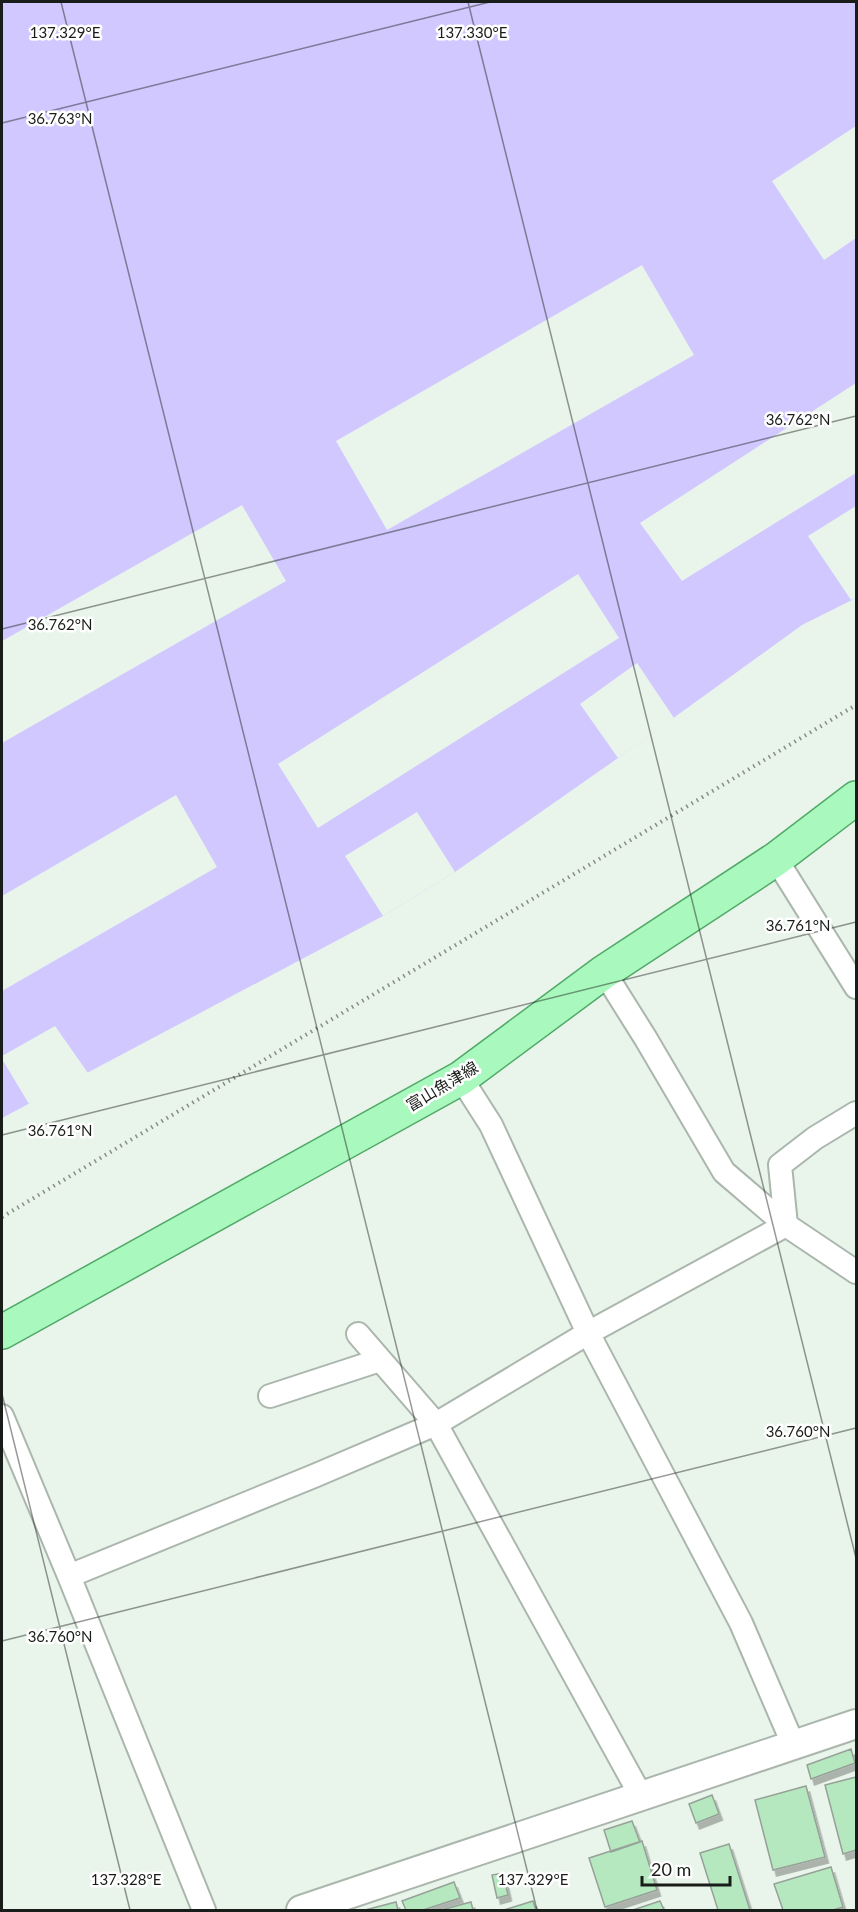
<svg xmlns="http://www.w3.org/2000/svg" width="858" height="1912" viewBox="0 0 858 1912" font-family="Lato,'Noto Sans JP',sans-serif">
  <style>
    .water { fill: #d0c8ff }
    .pier { fill: #e9f4eb }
    .building { fill: #b6e8bf; stroke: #96a198; stroke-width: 1.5; filter: url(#shadow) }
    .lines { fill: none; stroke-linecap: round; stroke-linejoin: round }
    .minor-casing { stroke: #abb6ad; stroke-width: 26 }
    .tertiary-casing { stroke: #abb6ad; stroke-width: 32 }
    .primary-casing { stroke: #51a968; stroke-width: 36 }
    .path { stroke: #868d87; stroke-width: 4; stroke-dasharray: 1.5 4.5; stroke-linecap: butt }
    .minor { stroke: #fff; stroke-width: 22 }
    .tertiary { stroke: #fff; stroke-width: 28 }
    .primary { stroke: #a9f8be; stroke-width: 33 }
    .ticks { fill: none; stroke: #191d19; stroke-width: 1.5; stroke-opacity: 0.45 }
    .labels { text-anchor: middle; stroke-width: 5; stroke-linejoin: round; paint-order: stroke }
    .street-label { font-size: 16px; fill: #191d19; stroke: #fff }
    .ticks-label { font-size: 15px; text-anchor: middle; fill: #191d19; stroke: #fff; stroke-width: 5; stroke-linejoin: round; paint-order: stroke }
  </style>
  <defs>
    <filter id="shadow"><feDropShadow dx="3.5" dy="6" stdDeviation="0" flood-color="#0004"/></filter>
  </defs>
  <rect width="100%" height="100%" fill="#e9f4eb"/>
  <path class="water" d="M 2,2 L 856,2 L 856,598 L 802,625 L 618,758 L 455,872 L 383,916 L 2,1118 Z"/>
  <path class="pier" d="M 856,126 L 856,238 L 824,260 L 772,181 Z
    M 642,265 L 694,355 L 387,530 L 336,441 Z
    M 856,383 L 856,473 L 682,581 L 640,523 Z
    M 242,505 L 286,581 L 2,743 L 2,641 Z
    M 856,506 L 856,598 L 851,600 L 808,536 Z
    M 578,574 L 619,638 L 318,828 L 278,764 Z
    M 637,663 L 674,718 L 618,758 L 580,704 Z
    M 176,795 L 217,867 L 2,991 L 2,896 Z
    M 417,812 L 455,872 L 383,916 L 345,856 Z
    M 55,1026 L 88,1073 L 29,1104 L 2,1059 L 2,1056 Z"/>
  <path class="building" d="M 851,1749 L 855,1763 L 811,1779 L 807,1765 Z
    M 856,1777 L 856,1850 L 843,1854 L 825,1785 Z
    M 806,1786 L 825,1857 L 773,1870 L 755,1800 Z
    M 712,1795 L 719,1814 L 696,1823 L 689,1804 Z
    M 632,1821 L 640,1842 L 611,1852 L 604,1830 Z
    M 642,1841 L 657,1890 L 605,1907 L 589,1858 Z
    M 729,1844 L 750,1910 L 718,1910 L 700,1853 Z
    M 831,1867 L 843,1907 L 833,1910 L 783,1910 L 774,1884 Z
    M 503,1873 L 508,1895 L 497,1898 L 492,1875 Z
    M 454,1882 L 460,1898 L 423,1910 L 406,1910 L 402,1901 Z
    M 533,1901 L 536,1910 L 504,1910 Z
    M 660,1901 L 664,1910 L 633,1910 Z
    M 396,1902 L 398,1910 L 365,1910 Z
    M 471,1902 L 473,1910 L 441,1910 Z"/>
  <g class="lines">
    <g class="minor-casing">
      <path id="minor" d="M 776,859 L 856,987
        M 604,972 L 646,1039 L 724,1172 L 786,1225 L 856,1272
        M 461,1078 L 491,1125 L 588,1333 L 741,1623 L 793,1744
        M 786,1225 L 780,1165 L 815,1138 L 856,1113
        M 358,1334 L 436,1424 L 641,1796
        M 270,1396 L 380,1360
        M 2,1416 L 69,1576 L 204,1910
        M 69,1576 L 314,1476 L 436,1424 L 588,1333 L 786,1225"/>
    </g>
    <g class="tertiary-casing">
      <path id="tertiary" d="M 301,1910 L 856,1724"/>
    </g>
    <g class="primary-casing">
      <path id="primary" d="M 2,1332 L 461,1078 L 604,972 L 776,859 L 856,798"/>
    </g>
    <path class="path" d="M 2,1217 L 856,705"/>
    <use href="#minor" class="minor"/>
    <use href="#tertiary" class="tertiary"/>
    <use href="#primary" class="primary"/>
  </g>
  <path class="ticks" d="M 61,2 L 537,1910M 468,2 L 856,1558M 2,123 L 490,2M 2,629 L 856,416M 2,1135 L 856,922M 2,1394 L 130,1910M 2,1641 L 856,1428"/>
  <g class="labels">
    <g class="street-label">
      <text transform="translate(442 1086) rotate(-31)" y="6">富山魚津線</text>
    </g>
  </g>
  <g class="ticks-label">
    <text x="65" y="38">137.329°E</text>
    <text x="472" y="38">137.330°E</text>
    <text x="60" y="124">36.763°N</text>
    <text x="798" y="425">36.762°N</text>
    <text x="60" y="630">36.762°N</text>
    <text x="798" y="931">36.761°N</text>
    <text x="60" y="1136">36.761°N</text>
    <text x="798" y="1437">36.760°N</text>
    <text x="60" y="1642">36.760°N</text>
    <text x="126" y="1885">137.328°E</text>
    <text x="533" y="1885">137.329°E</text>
  </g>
  <rect width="858" height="1912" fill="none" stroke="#191d19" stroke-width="6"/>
  <path d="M642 1876v9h88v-9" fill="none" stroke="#191d19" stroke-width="3"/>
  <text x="651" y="1876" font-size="18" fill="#191d19" stroke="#ffffff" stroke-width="4.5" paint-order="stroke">20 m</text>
</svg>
